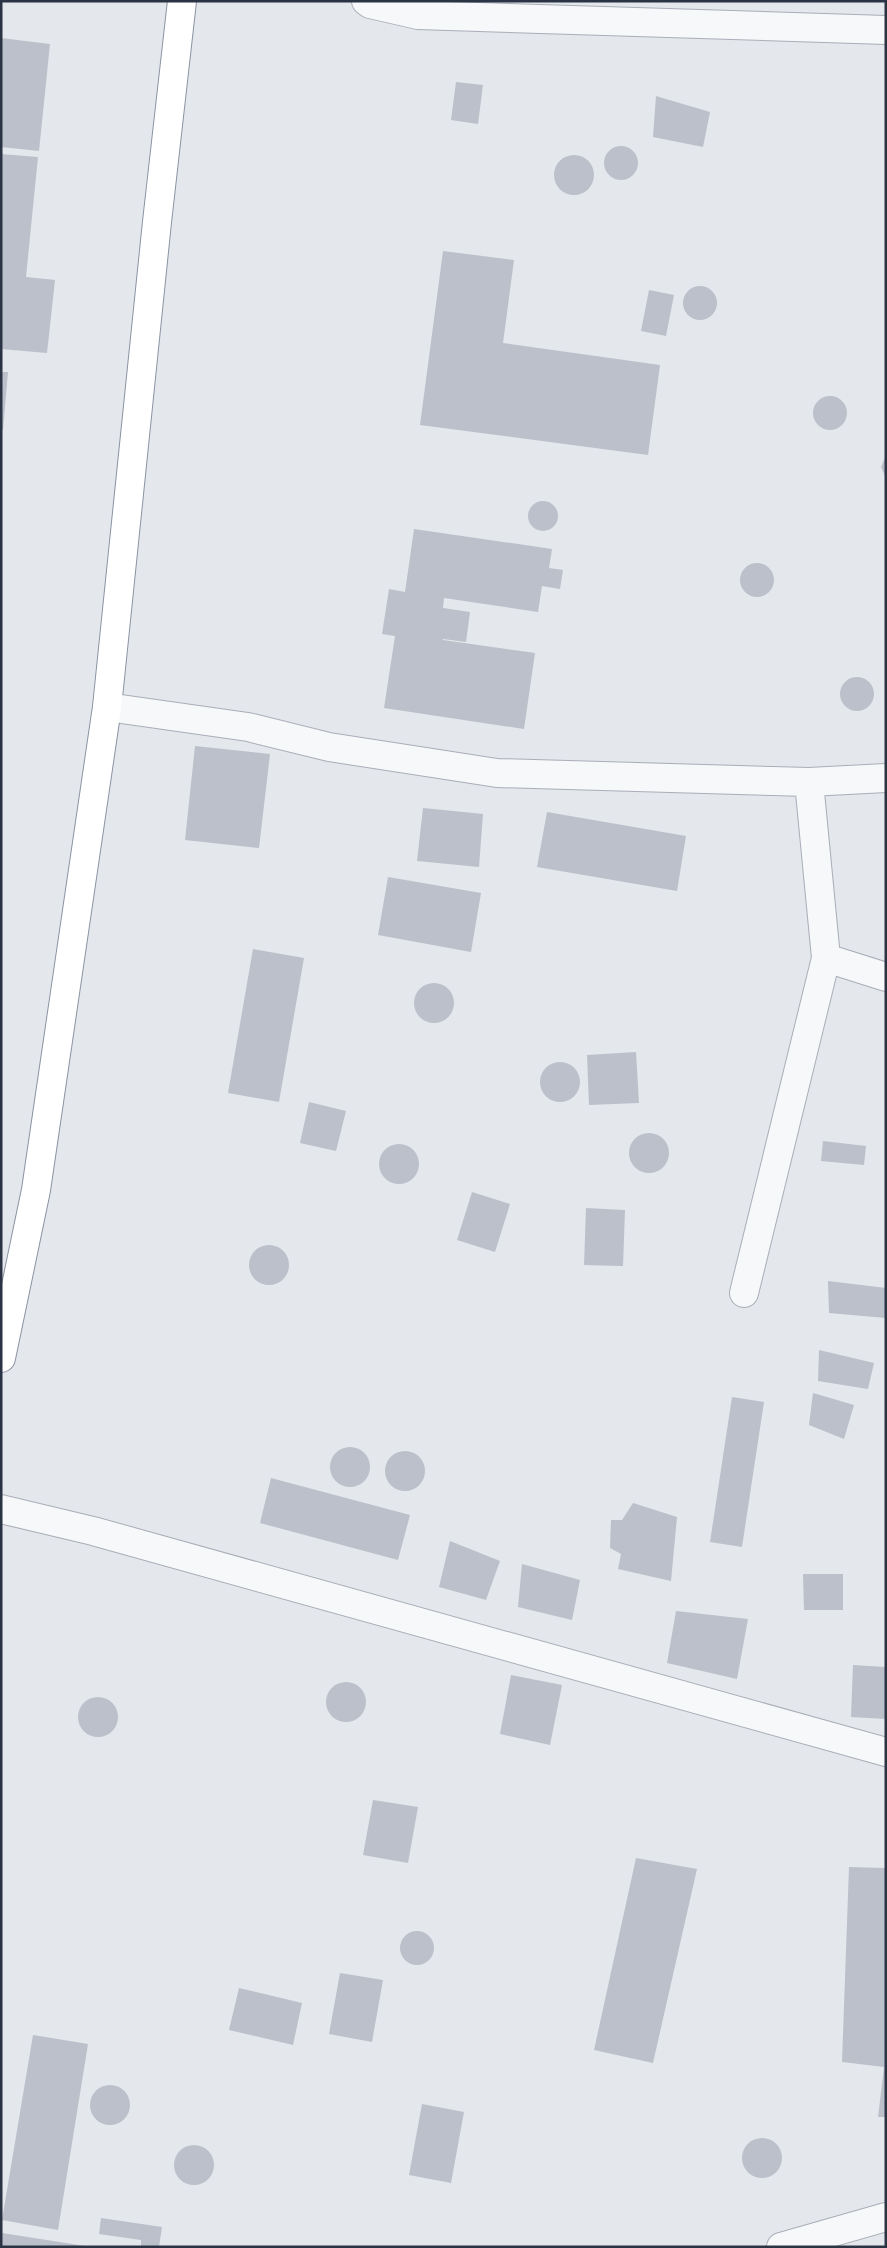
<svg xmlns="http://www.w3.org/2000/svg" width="887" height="2248" viewBox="0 0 887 2248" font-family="'DejaVu Sans',sans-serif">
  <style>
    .building { fill: #bbc0ca }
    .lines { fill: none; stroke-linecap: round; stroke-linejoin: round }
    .street-casing { stroke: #a9aeb7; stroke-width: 30 }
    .highway-casing { stroke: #8b94a3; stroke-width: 30 }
    .street { stroke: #f7f8fa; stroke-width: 28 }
    .highway { stroke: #fff; stroke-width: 28 }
  </style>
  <rect width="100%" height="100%" fill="#e4e7ec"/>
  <path class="building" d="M 1,38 L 50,44 L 39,151 L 1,147 Z
    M 456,82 L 483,85 L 478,124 L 451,120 Z
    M 656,96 L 710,112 L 703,147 L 653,137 Z
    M604 163a17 17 0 1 1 34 0a17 17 0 1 1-34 0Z
    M 1,154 L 38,157 L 26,277 L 55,280 L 47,353 L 1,349 Z
    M554 175a20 20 0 1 1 40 0a20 20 0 1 1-40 0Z
    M 443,251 L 514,260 L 503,343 L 660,365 L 648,455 L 420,425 Z
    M683 303a17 17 0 1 1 34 0a17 17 0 1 1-34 0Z
    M 649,290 L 674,295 L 666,336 L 641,331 Z
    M 1,372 L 8,372 L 3,430 L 1,430 Z
    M813 413a17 17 0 1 1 34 0a17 17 0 1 1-34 0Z
    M 886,455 L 886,478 L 881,467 Z
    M528 516a15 15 0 1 1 30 0a15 15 0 1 1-30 0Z
    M 414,529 L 552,549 L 549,568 L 563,570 L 560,589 L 542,586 L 538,612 L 444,598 L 443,608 L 470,612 L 466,642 L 443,639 L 443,640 L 535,653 L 524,729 L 384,708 L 395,636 L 382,634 L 389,589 L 405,592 Z
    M740 580a17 17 0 1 1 34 0a17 17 0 1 1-34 0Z
    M840 694a17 17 0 1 1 34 0a17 17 0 1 1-34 0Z
    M 195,746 L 270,754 L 259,848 L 185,840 Z
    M 423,808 L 483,814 L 479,867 L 417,861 Z
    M 547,812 L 686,836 L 677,891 L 537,867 Z
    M 388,877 L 481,893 L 471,952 L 378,935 Z
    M 253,949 L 304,958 L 279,1102 L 228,1093 Z
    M414 1003a20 20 0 1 1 40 0a20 20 0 1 1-40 0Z
    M 636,1052 L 639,1103 L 589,1105 L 587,1055 Z
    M540 1082a20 20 0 1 1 40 0a20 20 0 1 1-40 0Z
    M 309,1102 L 346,1111 L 336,1151 L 300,1143 Z
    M629 1153a20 20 0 1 1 40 0a20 20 0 1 1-40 0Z
    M 823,1141 L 866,1146 L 864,1165 L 821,1161 Z
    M379 1164a20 20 0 1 1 40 0a20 20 0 1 1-40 0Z
    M 472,1192 L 510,1204 L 495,1252 L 457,1240 Z
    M 586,1208 L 625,1210 L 623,1266 L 584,1265 Z
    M249 1265a20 20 0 1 1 40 0a20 20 0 1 1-40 0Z
    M 828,1281 L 886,1288 L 886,1318 L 829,1313 Z
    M 819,1350 L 874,1363 L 868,1389 L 818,1381 Z
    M 813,1393 L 854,1405 L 844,1439 L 809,1425 Z
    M 732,1397 L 764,1402 L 742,1547 L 710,1542 Z
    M330 1467a20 20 0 1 1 40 0a20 20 0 1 1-40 0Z
    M385 1471a20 20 0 1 1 40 0a20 20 0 1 1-40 0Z
    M 271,1478 L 410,1515 L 398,1560 L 260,1523 Z
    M 633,1503 L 677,1517 L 671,1581 L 618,1569 L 621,1554 L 610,1548 L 611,1520 L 622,1520 Z
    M 450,1541 L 500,1561 L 486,1600 L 439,1587 Z
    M 522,1564 L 580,1580 L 572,1620 L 518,1607 Z
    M 803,1574 L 843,1574 L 843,1610 L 804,1610 Z
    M 676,1611 L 748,1619 L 737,1679 L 667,1663 Z
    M 853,1665 L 886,1667 L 885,1719 L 851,1717 Z
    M 511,1675 L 562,1685 L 550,1745 L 500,1734 Z
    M326 1702a20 20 0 1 1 40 0a20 20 0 1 1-40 0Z
    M78 1717a20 20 0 1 1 40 0a20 20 0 1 1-40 0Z
    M 373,1800 L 418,1807 L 408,1863 L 363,1855 Z
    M 636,1858 L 697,1869 L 653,2063 L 594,2050 Z
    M 849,1867 L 886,1868 L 886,2117 L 878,2117 L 884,2067 L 842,2062 Z
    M400 1948a17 17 0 1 1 34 0a17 17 0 1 1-34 0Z
    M 340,1973 L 383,1980 L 372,2042 L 329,2034 Z
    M 239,1988 L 302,2003 L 293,2045 L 229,2030 Z
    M 33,2035 L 88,2044 L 58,2230 L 2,2220 Z
    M90 2105a20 20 0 1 1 40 0a20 20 0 1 1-40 0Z
    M 422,2104 L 464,2112 L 451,2183 L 409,2175 Z
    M742 2158a20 20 0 1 1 40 0a20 20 0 1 1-40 0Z
    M174 2165a20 20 0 1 1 40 0a20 20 0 1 1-40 0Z
    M 101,2218 L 162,2227 L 159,2247 L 141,2247 L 141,2240 L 99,2234 Z
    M 2,2233 L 85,2246 L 85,2247 L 1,2247 Z"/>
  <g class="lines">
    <g class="street-casing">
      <path id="street" d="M 366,1 L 370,4 L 418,15 L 886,30
        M 107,707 L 248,727 L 329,747 L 497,773 L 809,782 L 886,778
        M 826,958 L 886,977
        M 744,1293 L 826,958 L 809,782
        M 1,1509 L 93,1531 L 886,1752
        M 781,2247 L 886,2217"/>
    </g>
    <g class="highway-casing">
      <path id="highway" d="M 1,1358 L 36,1190 L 107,707 L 157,222 L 182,1"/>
    </g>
    <use href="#street" class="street"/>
    <use href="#highway" class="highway"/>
  </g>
  <rect width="887" height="2248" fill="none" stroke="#2b3445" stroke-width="5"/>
</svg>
